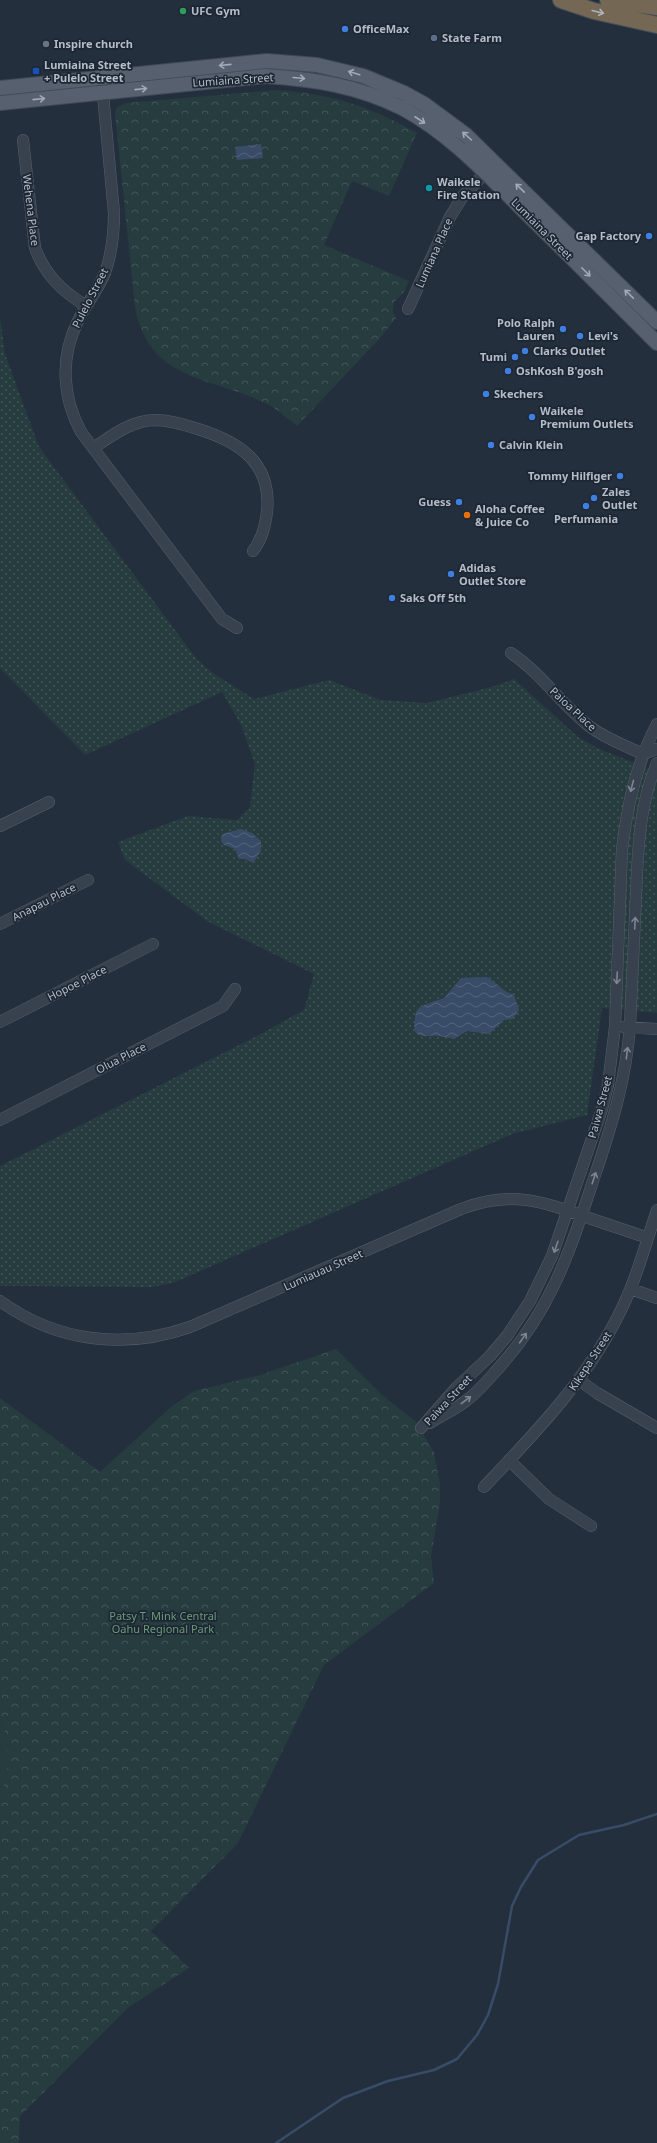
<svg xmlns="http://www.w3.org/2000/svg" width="657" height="2143" viewBox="0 0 657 2143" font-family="'Noto Sans',sans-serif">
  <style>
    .grass { fill: url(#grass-dots) }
    .forest { fill: url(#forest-crowns) }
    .pitch { fill: #263c3f }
    .water { fill: url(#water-waves) }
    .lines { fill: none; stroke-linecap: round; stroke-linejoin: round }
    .stream { stroke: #394c67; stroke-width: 2.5 }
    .minor-casing { stroke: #565f6c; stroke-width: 12 }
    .major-casing { stroke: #414a57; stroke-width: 16 }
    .highway-casing { stroke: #434c59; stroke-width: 18 }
    .minor { stroke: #38414e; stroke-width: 11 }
    .major { stroke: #56606e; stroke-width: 14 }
    .highway { stroke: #746855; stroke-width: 16 }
    .oneway { stroke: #aeb4bd }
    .oneway2 { stroke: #a1aab7 }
    .oneway3 { stroke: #7c8592 }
    .leisure-dot { fill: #2e9e5b; stroke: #1d2633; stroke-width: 1.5 }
    .shop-dot { fill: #3f7fe0; stroke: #1d2633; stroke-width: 1.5 }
    .service-dot { fill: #5c6f8a; stroke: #1d2633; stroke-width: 1.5 }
    .worship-dot { fill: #6b7280; stroke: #1d2633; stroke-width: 1.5 }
    .transit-dot { fill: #1a4fb4; stroke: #1d2633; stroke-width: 1.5 }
    .culture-dot { fill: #0f9aa8; stroke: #1d2633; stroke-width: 1.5 }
    .food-dot { fill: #e8710a; stroke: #1d2633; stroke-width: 1.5 }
    .labels { text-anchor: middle; stroke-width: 3.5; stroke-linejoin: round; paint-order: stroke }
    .poi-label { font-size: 11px; font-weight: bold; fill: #b4bcc9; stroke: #1d2633; text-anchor: start }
    .street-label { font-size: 11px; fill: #b4bcc9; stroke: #1d2633 }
    .park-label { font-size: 11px; fill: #6b9a76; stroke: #1d2633 }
  </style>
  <defs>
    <pattern id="grass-dots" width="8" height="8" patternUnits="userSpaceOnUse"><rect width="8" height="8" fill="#263c3f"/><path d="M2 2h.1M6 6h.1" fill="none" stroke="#435659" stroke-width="1.8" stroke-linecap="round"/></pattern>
    <pattern id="forest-crowns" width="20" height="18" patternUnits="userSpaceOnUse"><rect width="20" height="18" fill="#263c3f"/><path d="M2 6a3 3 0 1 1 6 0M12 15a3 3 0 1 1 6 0" fill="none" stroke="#435659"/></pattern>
    <pattern id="water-waves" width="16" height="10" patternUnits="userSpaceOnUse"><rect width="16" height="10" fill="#394c67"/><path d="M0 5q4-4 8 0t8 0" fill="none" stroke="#53647b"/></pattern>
  </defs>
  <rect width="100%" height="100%" fill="#242f3e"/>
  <path class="grass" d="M 0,318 L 5,354 L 39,447 L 195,657 L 211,672 L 254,699 L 329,680 L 381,700 L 427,703 L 492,687 L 514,679 L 578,737 L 597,748 L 657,772 L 657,1013 L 602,1008 L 587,1115 L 512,1134 L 173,1283 L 152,1287 L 0,1286 L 0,1166 L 259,1035 L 304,1010 L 314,974 L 207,921 L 125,860 L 118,842 L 188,816 L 237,820 L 250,807 L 255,764 L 241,725 L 222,692 L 85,755 L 0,668 Z"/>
  <path class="forest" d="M 275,90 C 331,94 368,105 417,133 L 389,196 L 352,181 L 324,245 L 409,281 L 404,292 L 394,302 L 393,312 L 396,318 L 380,338 L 297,426 C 287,417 277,409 265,403 C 210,376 149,382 135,307 L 115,113 L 117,107 L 126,103 Z
    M 336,1349 L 381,1394 L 416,1422 L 434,1452 L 440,1485 L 440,1502 L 431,1557 L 434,1583 L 324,1665 L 238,1843 L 151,1931 L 189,1968 L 129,2007 L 20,2116 L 19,2143 L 0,2143 L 0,1398 L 100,1472 L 171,1407 L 194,1391 L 260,1375 Z"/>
  <path class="pitch" d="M 1,1718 C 10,1746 11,1770 0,1797 Z"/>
  <path class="water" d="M 261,144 L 263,158 L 237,160 L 235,147 Z
    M 241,829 L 252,833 L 261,841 L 261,851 L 253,863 L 245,859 L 239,859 L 235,849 L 224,845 L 221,841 L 222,834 Z
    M 487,977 C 497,983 503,992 514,995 L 519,1010 L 513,1019 L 504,1020 L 489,1034 L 467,1031 L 454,1039 C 449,1038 442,1036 437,1036 C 428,1035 424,1039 415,1032 L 414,1025 L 416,1012 L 421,1006 L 444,998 L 461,978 Z"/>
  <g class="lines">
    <path class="stream" d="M 276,2143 L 343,2098 L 388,2081 L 434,2070 L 457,2059 L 477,2035 L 488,2015 L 498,1984 L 512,1906 L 521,1887 L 538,1860 L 579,1835 L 624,1825 L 657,1814"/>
    <g class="minor-casing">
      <path id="minor" d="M 102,84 L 114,213 C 114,234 112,253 105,273 C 98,290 86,304 78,321 C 60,357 62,397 81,432 L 222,619 L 237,628
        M 23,140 L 35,248 C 45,275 62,291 86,306
        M 408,309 L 450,217 L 463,196 L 490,168
        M 93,448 C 112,436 130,421 154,420 C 169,420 183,424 198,429 C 240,442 272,463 267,512 C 265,527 262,539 253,551
        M 511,653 C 541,673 561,704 589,726 C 606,739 624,745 643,754
        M 643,754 L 657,749
        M 0,826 L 49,802
        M 0,924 L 88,880
        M 0,1022 L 153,944
        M 624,1027 L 657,1029
        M 0,1120 L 223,1006 L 235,989
        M 631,1289 L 657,1298
        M 0,1301 C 57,1342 124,1350 190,1327 L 461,1209 C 512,1190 541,1201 589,1218 C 609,1225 628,1231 648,1238
        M 579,1380 L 597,1393 L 657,1428
        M 430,1423 C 442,1415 456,1409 467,1400 C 478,1392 487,1381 496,1371 C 551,1311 569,1254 594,1178 C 611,1128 626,1080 630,1026 C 632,982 634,939 636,895 C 638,850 639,805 657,763
        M 421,1428 L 456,1388 L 490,1356 L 507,1336 L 530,1301 L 552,1256 L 602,1109 L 608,1085 L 615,1027 L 622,850 C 627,806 636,764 657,724
        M 509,1460 L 549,1499 L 591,1526
        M 484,1487 C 534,1434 584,1383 617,1318 C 635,1284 645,1246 657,1210"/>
    </g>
    <g class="major-casing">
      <path id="major" d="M 0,88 L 267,61 L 317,65 L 363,76 L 404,93 L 424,104 L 466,135 L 657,322
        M 0,103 L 265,76 C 313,79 359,86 402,108 C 449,133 487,174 524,211 C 569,255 613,299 657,343"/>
    </g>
    <g class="highway-casing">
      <path id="highway" d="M 561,0 L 594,11 L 657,25
        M 608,0 L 657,7"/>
    </g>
    <use href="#minor" class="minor"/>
    <use href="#major" class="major"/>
    <use href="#highway" class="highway"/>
  </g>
  <defs><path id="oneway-shaft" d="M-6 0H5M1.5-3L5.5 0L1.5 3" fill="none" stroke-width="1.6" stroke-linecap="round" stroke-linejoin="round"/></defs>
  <use class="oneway" href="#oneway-shaft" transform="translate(598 12) rotate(14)"/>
  <g class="oneway2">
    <use href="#oneway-shaft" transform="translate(225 65) rotate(174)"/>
    <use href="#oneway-shaft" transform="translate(354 73) rotate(-163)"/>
    <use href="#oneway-shaft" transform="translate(299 78) rotate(5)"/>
    <use href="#oneway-shaft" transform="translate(141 89) rotate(-6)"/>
    <use href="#oneway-shaft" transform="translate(39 99) rotate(-6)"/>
    <use href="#oneway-shaft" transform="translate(420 120) rotate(33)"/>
    <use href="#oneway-shaft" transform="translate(467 136) rotate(-138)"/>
    <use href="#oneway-shaft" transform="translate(520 188) rotate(-136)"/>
    <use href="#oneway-shaft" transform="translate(586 272) rotate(45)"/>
    <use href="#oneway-shaft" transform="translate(629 294) rotate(-136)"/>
  </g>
  <g class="oneway3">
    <use href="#oneway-shaft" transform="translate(632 786) rotate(105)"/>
    <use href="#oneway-shaft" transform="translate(635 923) rotate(-87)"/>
    <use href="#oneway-shaft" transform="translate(617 978) rotate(93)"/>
    <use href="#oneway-shaft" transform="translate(627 1053) rotate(-83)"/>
    <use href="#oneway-shaft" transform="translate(594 1178) rotate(-72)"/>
    <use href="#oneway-shaft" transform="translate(556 1247) rotate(109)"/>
    <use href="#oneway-shaft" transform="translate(523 1338) rotate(-55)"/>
    <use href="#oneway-shaft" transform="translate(466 1400) rotate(-37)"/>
  </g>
  <circle class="leisure-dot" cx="183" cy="11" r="4"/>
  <g class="shop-dot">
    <circle cx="345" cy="29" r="4"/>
    <circle cx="649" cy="236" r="4"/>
    <circle cx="563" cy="329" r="4"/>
    <circle cx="580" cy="336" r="4"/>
    <circle cx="525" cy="351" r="4"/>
    <circle cx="515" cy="357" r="4"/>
    <circle cx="508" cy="371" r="4"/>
    <circle cx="486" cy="394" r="4"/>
    <circle cx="532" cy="417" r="4"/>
    <circle cx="491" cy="445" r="4"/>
    <circle cx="620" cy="476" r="4"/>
    <circle cx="594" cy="498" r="4"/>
    <circle cx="459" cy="502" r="4"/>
    <circle cx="586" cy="506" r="4"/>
    <circle cx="451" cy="574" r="4"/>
    <circle cx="392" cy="598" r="4"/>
  </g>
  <circle class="service-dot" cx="434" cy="38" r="4"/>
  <circle class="worship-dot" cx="46" cy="44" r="4"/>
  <rect class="transit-dot" x="32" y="67" width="8" height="8" rx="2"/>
  <circle class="culture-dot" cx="429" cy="188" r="4"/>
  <circle class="food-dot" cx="467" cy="515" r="4"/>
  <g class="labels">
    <g class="poi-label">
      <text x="191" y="15">UFC Gym</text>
      <text x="353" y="33">OfficeMax</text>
      <text x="442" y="42">State Farm</text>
      <text x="54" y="48">Inspire church</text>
      <text x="44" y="69">Lumiaina Street<tspan x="44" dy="13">+ Pulelo Street</tspan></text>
      <text x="437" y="186">Waikele<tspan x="437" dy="13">Fire Station</tspan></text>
      <text x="641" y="240" text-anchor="end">Gap Factory</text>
      <text x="555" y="327" text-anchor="end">Polo Ralph<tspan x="555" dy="13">Lauren</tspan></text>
      <text x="588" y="340">Levi's</text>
      <text x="533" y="355">Clarks Outlet</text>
      <text x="507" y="361" text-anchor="end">Tumi</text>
      <text x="516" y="375">OshKosh B'gosh</text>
      <text x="494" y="398">Skechers</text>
      <text x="540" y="415">Waikele<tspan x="540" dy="13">Premium Outlets</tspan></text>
      <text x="499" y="449">Calvin Klein</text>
      <text x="612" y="480" text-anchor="end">Tommy Hilfiger</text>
      <text x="602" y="496">Zales<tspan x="602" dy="13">Outlet</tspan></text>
      <text x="451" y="506" text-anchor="end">Guess</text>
      <text x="475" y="513">Aloha Coffee<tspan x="475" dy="13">&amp; Juice Co</tspan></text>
      <text x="586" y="523" text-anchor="middle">Perfumania</text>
      <text x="459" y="572">Adidas<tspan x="459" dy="13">Outlet Store</tspan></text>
      <text x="400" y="602">Saks Off 5th</text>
    </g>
    <g class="street-label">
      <text transform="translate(233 80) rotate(-4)" y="4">Lumiaina Street</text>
      <text transform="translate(31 210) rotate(83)" y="4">Wehena Place</text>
      <text transform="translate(542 229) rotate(45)" y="4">Lumiaina Street</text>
      <text transform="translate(434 253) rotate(-66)" y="4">Lumiana Place</text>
      <text transform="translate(90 298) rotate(-63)" y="4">Pulelo Street</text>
      <text transform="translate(573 709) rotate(43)" y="4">Paioa Place</text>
      <text transform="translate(44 902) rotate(-27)" y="4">Anapau Place</text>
      <text transform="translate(77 983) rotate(-27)" y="4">Hopoe Place</text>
      <text transform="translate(121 1058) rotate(-27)" y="4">Olua Place</text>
      <text transform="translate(600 1107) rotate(-75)" y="4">Paiwa Street</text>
      <text transform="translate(323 1270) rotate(-24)" y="4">Lumiauau Street</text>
      <text transform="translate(590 1361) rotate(-57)" y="4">Kikepa Street</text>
      <text transform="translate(448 1400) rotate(-47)" y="4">Paiwa Street</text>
    </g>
    <g class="park-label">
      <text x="163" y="1620">Patsy T. Mink Central<tspan x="163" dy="13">Oahu Regional Park</tspan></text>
    </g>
  </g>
</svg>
